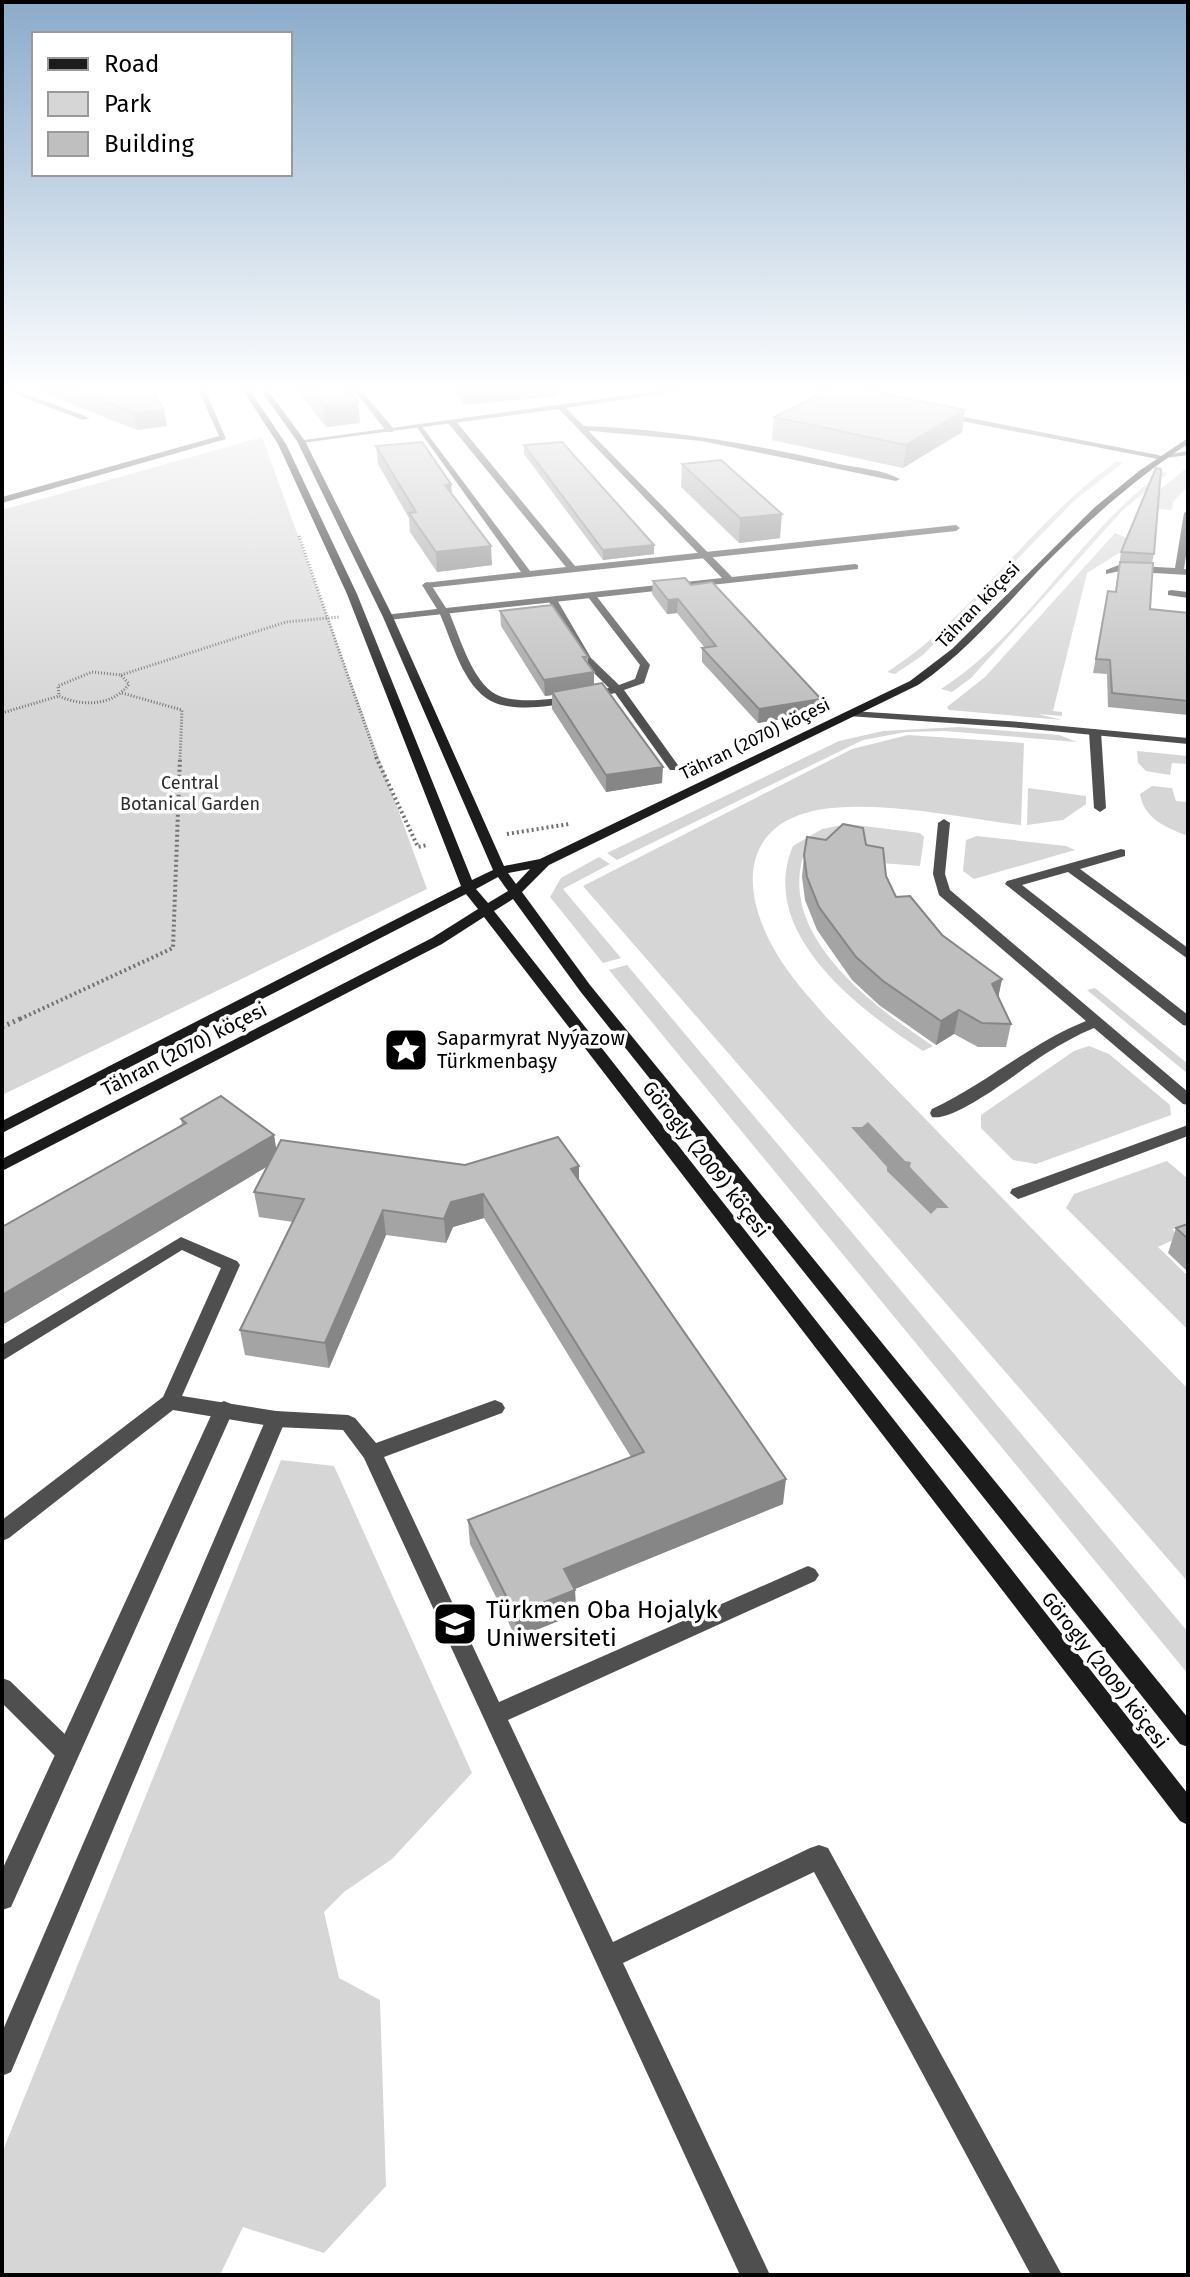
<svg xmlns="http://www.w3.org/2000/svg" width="1190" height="2277" viewBox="0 0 1190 2277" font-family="'Fira Sans',sans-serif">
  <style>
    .green { fill: #d6d6d6 }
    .water { fill: #9d9d9d }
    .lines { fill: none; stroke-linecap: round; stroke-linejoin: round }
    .path-far2 { stroke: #717171; stroke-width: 3; stroke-dasharray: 1 2; stroke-linecap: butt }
    .path-far1 { stroke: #717171; stroke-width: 4; stroke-dasharray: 2 3; stroke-linecap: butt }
    .path { stroke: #717171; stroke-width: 5; stroke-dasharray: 2 4; stroke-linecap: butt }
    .lane { fill: #4f4f4f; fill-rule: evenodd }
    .street { fill: #4f4f4f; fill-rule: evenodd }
    .secondary { fill: #1c1c1c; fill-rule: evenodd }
    .wall { fill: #a4a4a4 }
    .shaded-wall { fill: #868686 }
    .building { fill: #bfbfbf; stroke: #868686; stroke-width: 2 }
    .labels { text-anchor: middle; stroke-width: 7; stroke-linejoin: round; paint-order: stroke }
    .far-street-label { font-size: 18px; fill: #000; stroke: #fff }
    .far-park-label { font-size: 18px; fill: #2d2d2d; stroke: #fff }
    .poi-label { font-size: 20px; fill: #000; stroke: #fff; text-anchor: start }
    .street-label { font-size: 20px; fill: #000; stroke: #fff }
    .near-poi-label { font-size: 24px; fill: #000; stroke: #fff; text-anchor: start }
  </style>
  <rect width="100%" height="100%" fill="#fff"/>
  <path class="green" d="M 262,437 L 427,889 L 2,1095 L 2,510 Z
    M 1116,462 L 1123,463 L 1076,499 L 923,655 L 895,674 L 887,672 C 972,619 1031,521 1116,462 Z
    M 1188,467 L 1188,486 L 1173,502 L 1172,510 L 1138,507 Z
    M 1162,472 L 1168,473 L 1123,510 L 971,678 L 952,692 L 941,689 C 1028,633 1078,534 1162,472 Z
    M 1115,533 L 1127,538 L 1119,553 L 1087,573 L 1053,711 L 1062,712 L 1062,716 L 1038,714 L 1062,720 L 949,710 L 947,707 L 985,677 Z
    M 959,727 L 1059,735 L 1077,742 L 945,731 L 906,732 L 863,740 L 617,860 L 607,853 L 839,741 L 883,731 Z
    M 908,735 L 1024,743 L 1021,825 C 960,818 893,802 832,808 C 740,817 737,889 778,956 C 792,979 810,998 827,1018 L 1188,1389 L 1188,1582 L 583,886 L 852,749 Z
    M 1137,751 L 1188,756 L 1188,764 L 1172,763 L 1170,775 L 1146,771 L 1138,763 Z
    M 1152,786 L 1172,788 L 1176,801 L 1188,802 L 1188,836 C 1167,828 1144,819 1140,794 Z
    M 1028,788 L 1086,796 L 1086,804 L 1063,820 L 1027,825 Z
    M 848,824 L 920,833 L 924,837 L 920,866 L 803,857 C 779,938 876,1008 933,1046 L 923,1051 C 860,1010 756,933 793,846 L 822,829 Z
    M 977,836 L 1066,846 L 1075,850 L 974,879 L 963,871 L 966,840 Z
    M 599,857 L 610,864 L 563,889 L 621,958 L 603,963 L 550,897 L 561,878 Z
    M 627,965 L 1188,1632 L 1188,1674 L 609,970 Z
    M 1095,988 L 1188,1064 L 1188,1074 L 1087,990 Z
    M 1089,1046 L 1109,1054 L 1170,1105 L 1171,1115 L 1036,1164 L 1013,1160 L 981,1128 L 981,1115 L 1074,1051 Z
    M 1167,1161 L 1188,1179 L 1188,1223 L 1172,1229 L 1180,1237 L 1158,1247 L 1188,1276 L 1188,1330 L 1066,1208 L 1074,1194 Z
    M 281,1460 L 334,1466 L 472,1773 L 392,1859 L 344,1892 L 324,1912 L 339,1978 L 380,2000 L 386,2186 L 324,2253 L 243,2227 L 220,2275 L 2,2275 L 2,2153 Z"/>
  <path class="water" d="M 868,1122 L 905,1161 L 911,1162 L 910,1167 L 949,1208 L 937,1208 L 931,1214 L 887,1171 L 887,1167 L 851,1127 L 862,1127 Z"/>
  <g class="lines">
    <path class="path-far2" d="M 299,536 L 377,759
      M 92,672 L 121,675 L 129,684 C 113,706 82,707 59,696 L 58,686 Z
      M 121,675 L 286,622 L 339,617
      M 122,693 L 182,710 L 180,759
      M 2,713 L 59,696"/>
    <path class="path-far1" d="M 376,757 L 418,847 L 427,845
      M 507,834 L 569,824
      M 20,1019 L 173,948 L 180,757"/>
    <path class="path" d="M 2,1027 L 24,1017"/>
    <path class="lane" d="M 2,389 L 13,389 L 90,418 L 83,420 Z
      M 353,389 L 360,389 L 393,428 L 393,432 L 387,432 Z
      M 810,389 L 825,389 L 851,396 L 847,398 Z
      M 944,413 L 1158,455 L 1162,457 L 1158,459 L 941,417 Z
      M 449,420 L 455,420 L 575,566 L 956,525 L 960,528 L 956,531 L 427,588 L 424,587 L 424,583 L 521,572 L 416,426 L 420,424 L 530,571 L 566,567 L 449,424 Z
      M 584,426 C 669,429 751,444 835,463 C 855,468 882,469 900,479 L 896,481 L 702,441 L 581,430 Z
      M 1188,510 L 1188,542 L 1184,569 L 1188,569 L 1188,575 L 1120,571 L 1106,574 L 1106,570 L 1119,565 L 1175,568 L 1184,513 Z
      M 1171,590 L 1188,592 L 1188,598 L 1168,595 L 1168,591 Z
      M 588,593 L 594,593 L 650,665 L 644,683 L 624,690 L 680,768 L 678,770 L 670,770 L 615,693 C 583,701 513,718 486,698 C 460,679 451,637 438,610 L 443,607 L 448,610 C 460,636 469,674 492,692 C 516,710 582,694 609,688 L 583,662 L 548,600 L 550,598 L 556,598 L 591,658 L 619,685 L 635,679 L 640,665 L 588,597 Z
      M 1095,729 L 1101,732 L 1106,808 L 1100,812 L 1094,808 L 1089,732 Z
      M 944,819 L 950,823 L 945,874 L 950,890 L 1188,1092 L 1188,1105 L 1183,1104 L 1094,1028 C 1077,1035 1061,1044 1045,1054 C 1023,1068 956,1122 932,1117 L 930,1113 L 932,1109 C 986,1084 1031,1043 1086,1021 L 939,895 L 933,874 L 938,823 Z
      M 1121,849 L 1125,850 L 1125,856 L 1080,869 L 1188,948 L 1188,959 L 1068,872 L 1022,885 L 1188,1015 L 1188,1026 L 1183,1025 L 1005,884 L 1007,881 Z
      M 1188,1125 L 1188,1136 L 1024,1197 L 1018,1199 L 1010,1193 L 1012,1189 Z
      M 181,1237 L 237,1261 L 240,1265 L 182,1396 L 276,1411 L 348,1415 L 355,1418 L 376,1443 L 495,1400 L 502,1403 L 505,1408 L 502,1413 L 384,1457 L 499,1702 L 801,1569 L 808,1566 L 815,1569 L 819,1575 L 815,1581 L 508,1720 L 613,1942 L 810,1848 L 819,1845 L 828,1848 L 1062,2275 L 1031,2275 L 814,1872 L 623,1963 L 770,2275 L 740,2275 L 364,1458 L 343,1430 L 276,1427 L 173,1410 L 9,1538 L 2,1541 L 2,1520 L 163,1397 L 221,1268 L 182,1250 L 2,1361 L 2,1345 Z
      M 2,1678 L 10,1681 L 75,1744 L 79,1752 L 75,1760 L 67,1763 L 59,1760 L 2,1703 Z"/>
    <path class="street" d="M 198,389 L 205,389 L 226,439 L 2,503 L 2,497 L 219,436 Z
      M 672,389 L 694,389 L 566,408 L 732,577 L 855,564 L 858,565 L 858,569 L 388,620 L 384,619 L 384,615 L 437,609 L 422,585 L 427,582 L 430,583 L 446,608 L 722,578 L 559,409 L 301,443 L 297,441 Z
      M 1188,451 L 1188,455 L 1158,459 L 1154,457 Z
      M 852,711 L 1020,722 L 1188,738 L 1188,744 L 1020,728 L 848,716 L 848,712 Z
      M 224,1401 L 231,1404 L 234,1409 L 11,1907 L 2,1910 L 2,1870 L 214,1409 L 217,1404 Z
      M 276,1411 L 283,1414 L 286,1419 L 11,2072 L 2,2076 L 2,2032 L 266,1419 L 269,1414 Z"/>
    <path class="secondary" d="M 242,389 L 249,389 L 286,444 L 357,594 L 472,880 L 493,870 L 383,617 L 297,441 L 260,389 L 267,389 L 305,441 L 393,617 L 504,866 L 540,859 L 910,681 L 952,649 L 1095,507 L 1139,471 L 1188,438 L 1188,444 C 1133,480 1084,524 1038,571 C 1000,611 964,654 918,685 L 549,865 L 522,892 L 590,985 L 1188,1718 L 1188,1747 L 1180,1744 L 580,991 L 513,899 L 494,911 L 1188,1794 L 1188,1825 L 1180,1821 L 484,917 L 442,944 L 2,1171 L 2,1159 L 432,938 L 478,909 L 466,894 L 2,1133 L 2,1121 L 461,886 L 347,594 L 278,444 ZM 530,869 L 516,884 L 508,873 ZM 498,877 L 508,891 L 488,903 L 476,889 Z"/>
  </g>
  <path class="wall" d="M 34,389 L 152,389 L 167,426 L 137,430 Z
    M 298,389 L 347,389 L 360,423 L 326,427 L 299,393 Z
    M 451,389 L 557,389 L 557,396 L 464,405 Z
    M 774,417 L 962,432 L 903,468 L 772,440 Z
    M 524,445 L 654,554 L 603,560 L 524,454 Z
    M 376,446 L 451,484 L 452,494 L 492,565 L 437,572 L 410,532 L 409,518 L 378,464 Z
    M 682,464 L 780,538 L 739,543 L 681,487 Z
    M 1121,552 L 1154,554 L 1152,563 L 1150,609 L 1188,613 L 1188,715 L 1108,707 L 1107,674 L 1093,673 L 1108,591 L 1115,592 Z
    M 653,581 L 691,585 L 821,699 L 819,713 L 758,723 L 702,662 L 702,648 L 705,648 L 677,613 L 667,614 L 652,594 Z
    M 500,611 L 588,657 L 588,664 L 594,685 L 662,783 L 606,792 L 552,709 L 552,695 L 545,696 L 501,626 Z
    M 866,845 L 886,876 L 896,897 L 942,935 L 1002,979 L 998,997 L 1011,1024 L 1006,1047 L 978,1047 L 954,1034 L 936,1045 L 879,1005 L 852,980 L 817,930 L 805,900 L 802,877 L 804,855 Z
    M 181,1119 L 274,1135 L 276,1150 L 465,1165 L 579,1166 L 579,1181 L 783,1504 L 575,1589 L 576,1614 L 516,1638 L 470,1544 L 468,1520 L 631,1457 L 484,1218 L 453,1227 L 446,1243 L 386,1235 L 329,1368 L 245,1355 L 240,1330 L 293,1222 L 259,1217 L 254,1192 L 268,1166 L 2,1325 L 2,1227 L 182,1125 Z
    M 1188,1224 L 1188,1272 L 1168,1253 L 1176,1228 Z"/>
  <path class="shaded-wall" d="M 463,389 L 557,389 L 557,396 L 464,405 Z
    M 358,401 L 360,423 L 326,427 L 323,405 Z
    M 164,410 L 167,426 L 137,430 L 134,413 Z
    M 965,410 L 962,432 L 903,468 L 906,445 Z
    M 451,484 L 452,503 L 445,485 Z
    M 782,514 L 780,538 L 739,543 L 740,518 Z
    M 654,545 L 654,554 L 603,560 L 603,550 Z
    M 491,546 L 492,565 L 437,572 L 436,552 Z
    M 678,599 L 677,613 L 667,614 L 668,600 Z
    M 594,672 L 594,688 L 552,692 L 552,695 L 545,696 L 544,680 Z
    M 821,699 L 819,713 L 758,723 L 759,709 Z
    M 663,767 L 662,783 L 606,792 L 606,775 Z
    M 1002,979 L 997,1003 L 992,984 Z
    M 959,1010 L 954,1034 L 936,1045 L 941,1021 Z
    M 274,1135 L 278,1160 L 2,1325 L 2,1295 Z
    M 579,1166 L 579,1191 L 571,1169 Z
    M 483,1194 L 484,1218 L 453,1227 L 446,1243 L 444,1219 L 451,1202 Z
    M 383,1210 L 386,1235 L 329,1368 L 325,1343 Z
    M 786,1479 L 783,1504 L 565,1593 L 564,1569 Z
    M 575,1590 L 576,1614 L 516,1638 L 515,1614 Z"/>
  <path class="building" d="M 71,389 L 152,389 L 164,410 L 134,413 Z
    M 311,389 L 347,389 L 358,401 L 323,405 Z
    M 831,389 L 861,389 L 965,410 L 906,445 L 774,417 Z
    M 422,442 L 451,484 L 445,485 L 491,546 L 436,552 L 409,513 L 416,512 L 376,446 Z
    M 562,442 L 654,545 L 603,550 L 524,445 Z
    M 721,460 L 782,514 L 740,518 L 682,464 Z
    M 1156,468 L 1161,469 L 1154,554 L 1121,552 Z
    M 1120,562 L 1153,563 L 1150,609 L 1188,613 L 1188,701 L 1112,693 L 1110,660 L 1096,659 L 1108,591 L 1116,592 Z
    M 685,578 L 691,585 L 712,582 L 821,699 L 759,709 L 702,648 L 716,646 L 678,599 L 668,600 L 653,581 Z
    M 552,605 L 588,657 L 583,657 L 594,672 L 544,680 L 500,611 Z
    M 602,683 L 663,767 L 606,775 L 552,692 Z
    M 843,824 L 863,828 L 866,845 L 883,848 L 886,876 L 896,897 L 910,896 L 942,935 L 1002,979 L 992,984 L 1011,1024 L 982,1023 L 959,1010 L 941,1021 L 883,981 L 856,957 L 819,907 L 807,877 L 804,855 L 807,837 L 826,840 Z
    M 221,1096 L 274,1135 L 2,1295 L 2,1227 L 186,1123 L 181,1119 Z
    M 558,1137 L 579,1166 L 571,1169 L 786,1479 L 564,1569 L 575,1590 L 515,1614 L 468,1520 L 644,1452 L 483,1194 L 451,1202 L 444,1219 L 383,1210 L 325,1343 L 240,1330 L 304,1199 L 254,1192 L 281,1140 L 465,1165 Z
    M 1188,1224 L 1188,1239 L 1176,1228 Z"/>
  <linearGradient id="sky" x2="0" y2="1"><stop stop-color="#8aabca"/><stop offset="0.55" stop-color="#fff"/><stop offset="1" stop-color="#fff" stop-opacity="0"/></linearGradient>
  <rect width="1190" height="708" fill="url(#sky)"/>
  <defs>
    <g id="sight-square" transform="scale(2.3)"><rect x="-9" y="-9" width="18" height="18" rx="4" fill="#000" stroke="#fff"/><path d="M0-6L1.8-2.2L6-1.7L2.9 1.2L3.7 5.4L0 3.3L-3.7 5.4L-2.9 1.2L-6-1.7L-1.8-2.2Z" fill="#fff"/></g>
    <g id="university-square" transform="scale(2.3)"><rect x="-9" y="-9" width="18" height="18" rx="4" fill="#000" stroke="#fff"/><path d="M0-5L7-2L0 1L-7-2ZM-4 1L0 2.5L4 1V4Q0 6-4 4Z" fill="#fff"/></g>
  </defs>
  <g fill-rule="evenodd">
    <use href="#sight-square" x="406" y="1050"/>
    <use href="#university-square" x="455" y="1624"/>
  </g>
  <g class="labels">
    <g class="far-street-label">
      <text transform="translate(978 605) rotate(-46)" y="6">Tähran köçesi</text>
      <text transform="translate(755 739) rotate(-26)" y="6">Tähran (2070) köçesi</text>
    </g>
    <g class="far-park-label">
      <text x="190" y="789">Central<tspan x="190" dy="21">Botanical Garden</tspan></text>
    </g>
    <g class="poi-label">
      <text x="437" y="1045">Saparmyrat Nyýazow<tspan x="437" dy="23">Türkmenbaşy</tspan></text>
    </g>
    <g class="street-label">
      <text transform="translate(184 1049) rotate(-27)" y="7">Tähran (2070) köçesi</text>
      <text transform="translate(706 1159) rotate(52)" y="7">Görogly (2009) köçesi</text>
      <text transform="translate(1105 1670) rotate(52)" y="7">Görogly (2009) köçesi</text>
    </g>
    <g class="near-poi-label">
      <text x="486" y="1618">Türkmen Oba Hojalyk<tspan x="486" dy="28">Uniwersiteti</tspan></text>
    </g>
  </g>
  <rect width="1190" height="2277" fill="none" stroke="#000000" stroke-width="8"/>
  <rect x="32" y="32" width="260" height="144" fill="#ffffff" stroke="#999999" stroke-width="2"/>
  <rect x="48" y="58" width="40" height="12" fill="#1c1c1c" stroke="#999999" stroke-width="2"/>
  <text x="104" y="72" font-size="24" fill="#000000">Road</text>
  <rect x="48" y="92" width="40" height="24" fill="#d6d6d6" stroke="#999999" stroke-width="2"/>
  <text x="104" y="112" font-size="24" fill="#000000">Park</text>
  <rect x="48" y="132" width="40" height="24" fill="#bfbfbf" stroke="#999999" stroke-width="2"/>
  <text x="104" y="152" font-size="24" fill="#000000">Building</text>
</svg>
